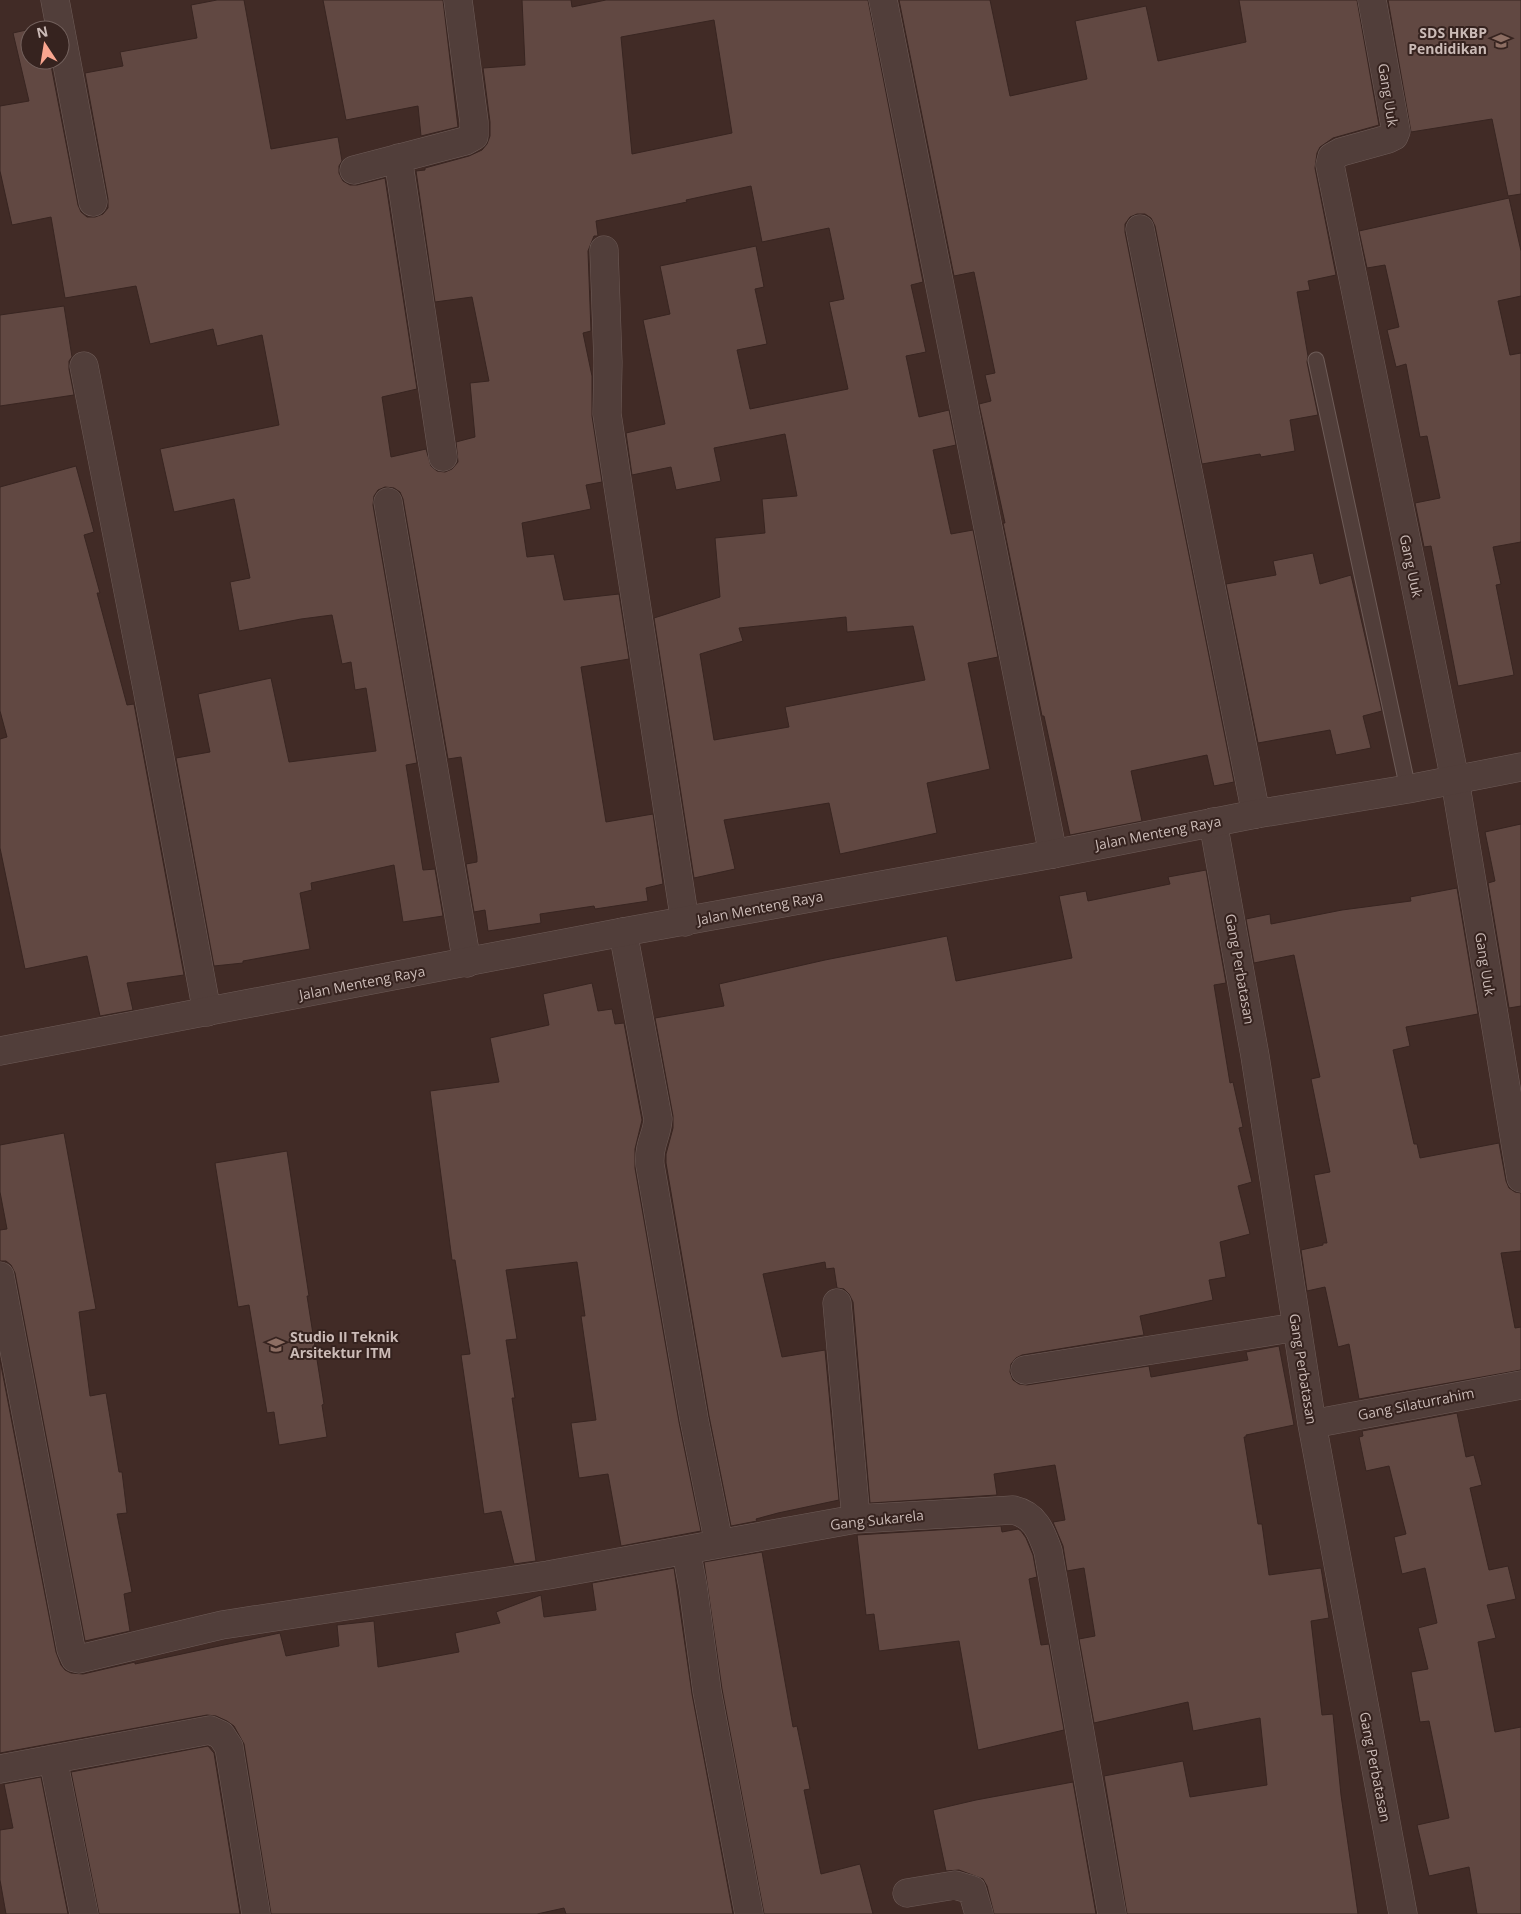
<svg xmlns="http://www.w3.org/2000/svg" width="1521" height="1914" viewBox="0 0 1521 1914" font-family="'Open Sans',sans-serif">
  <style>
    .building { fill: #614842; stroke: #382521; fill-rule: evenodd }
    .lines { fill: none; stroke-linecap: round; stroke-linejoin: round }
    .service-casing { stroke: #6e5c58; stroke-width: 17 }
    .minor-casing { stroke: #6e5c58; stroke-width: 29 }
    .tertiary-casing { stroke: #6e5c58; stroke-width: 29 }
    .service { stroke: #513e3a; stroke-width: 15 }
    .minor { stroke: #513e3a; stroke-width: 28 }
    .tertiary { stroke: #513e3a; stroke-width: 28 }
    .labels { text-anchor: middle; stroke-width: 4; stroke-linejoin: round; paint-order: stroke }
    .poi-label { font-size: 14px; font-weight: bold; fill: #cbbbb7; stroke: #36231f; text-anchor: end }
    .street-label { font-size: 14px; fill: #cbbbb7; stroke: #36231f }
  </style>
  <rect width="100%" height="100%" fill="#412b26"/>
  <path class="building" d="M 217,0 L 244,0 L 271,149 L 338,137 L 342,161 L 339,166 L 339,173 L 343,181 L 350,185 L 357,185 L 385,178 L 417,389 L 382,397 L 391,457 L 426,449 L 431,466 L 437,471 L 445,472 L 452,469 L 458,462 L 456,442 L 475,437 L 470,383 L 489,381 L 472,297 L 435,302 L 416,171 L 425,170 L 425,168 L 469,156 L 482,150 L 487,144 L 490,136 L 490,122 L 483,68 L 525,65 L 522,0 L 571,0 L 572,7 L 606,0 L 868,0 L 923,282 L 911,285 L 926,352 L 906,356 L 919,417 L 949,410 L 956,445 L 933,450 L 951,534 L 973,530 L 998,657 L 968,663 L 990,769 L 927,783 L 937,833 L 840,854 L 829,803 L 724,820 L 735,869 L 694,878 L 654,618 L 720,597 L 715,538 L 765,533 L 762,499 L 797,496 L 785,434 L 714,448 L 721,481 L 676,490 L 671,467 L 632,475 L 626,433 L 665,424 L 643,320 L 670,314 L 660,266 L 756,246 L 764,287 L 755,289 L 767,344 L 737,350 L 750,409 L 848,389 L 829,302 L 844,299 L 829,228 L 762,242 L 751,186 L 686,200 L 687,202 L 596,221 L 598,236 L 594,236 L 588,251 L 591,331 L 583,333 L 592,376 L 592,416 L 602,482 L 586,485 L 591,509 L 522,523 L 527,557 L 554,554 L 564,600 L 619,594 L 629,659 L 581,667 L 606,822 L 653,814 L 663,884 L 646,888 L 648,901 L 595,909 L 594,906 L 540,914 L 541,923 L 488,931 L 485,910 L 474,912 L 466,864 L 477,862 L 477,857 L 461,757 L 448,759 L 403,499 L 400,492 L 394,488 L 385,487 L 378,490 L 374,496 L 373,505 L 417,763 L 406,765 L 423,870 L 435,869 L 443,916 L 403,922 L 394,865 L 311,883 L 312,890 L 300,893 L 310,949 L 243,961 L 243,963 L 214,966 L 176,758 L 210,752 L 198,694 L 271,678 L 289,762 L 376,751 L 366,688 L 355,690 L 351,662 L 342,664 L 332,615 L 301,619 L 239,631 L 230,582 L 250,578 L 234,499 L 174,512 L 160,449 L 279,425 L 262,335 L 217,346 L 213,329 L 150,344 L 136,286 L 65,298 L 51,217 L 12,225 L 0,171 L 0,106 L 29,101 L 13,33 L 44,26 L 45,30 L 30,30 L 30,60 L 50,60 L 78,205 L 81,212 L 87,217 L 95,217 L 103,214 L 108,208 L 108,199 L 85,73 L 123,66 L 120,52 L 197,38 L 191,5 ZM 714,20 L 732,133 L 632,154 L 621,37 ZM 846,617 L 847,632 L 913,626 L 925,680 L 785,707 L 789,727 L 714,740 L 700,654 L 743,641 L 739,628 Z
    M 323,0 L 443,0 L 458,127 L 421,136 L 418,106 L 346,120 Z
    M 899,0 L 990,0 L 1010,96 L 1087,79 L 1075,21 L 1146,6 L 1158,61 L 1246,42 L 1239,0 L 1357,0 L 1379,125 L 1333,138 L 1320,147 L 1317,153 L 1315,168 L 1336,275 L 1308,281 L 1310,290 L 1297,292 L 1308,356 L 1307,362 L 1318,415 L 1290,420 L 1295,451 L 1261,457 L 1260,454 L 1202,464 L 1155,226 L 1151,218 L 1145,214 L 1137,214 L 1130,217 L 1125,224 L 1125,232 L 1234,782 L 1214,786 L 1207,755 L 1131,771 L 1142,821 L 1070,835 L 1044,716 L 1042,716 L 1003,523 L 1005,523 L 979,404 L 991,401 L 985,375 L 995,373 L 974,272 L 954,276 Z
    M 1388,0 L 1521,0 L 1521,194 L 1508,196 L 1492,119 L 1411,132 Z
    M 1509,198 L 1521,251 L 1521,296 L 1498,301 L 1510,355 L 1521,353 L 1521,542 L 1493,547 L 1501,584 L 1496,585 L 1514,675 L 1458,686 L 1431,546 L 1424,547 L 1415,503 L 1440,498 L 1427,436 L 1420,437 L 1406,364 L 1396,367 L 1387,330 L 1399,327 L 1385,265 L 1367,268 L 1359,231 Z
    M 64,306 L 72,357 L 69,361 L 69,369 L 74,395 L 0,406 L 0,315 Z
    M 76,466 L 94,532 L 84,535 L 100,593 L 97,593 L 127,705 L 134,704 L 184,975 L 127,983 L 133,1010 L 100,1016 L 87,956 L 25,969 L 0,848 L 0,739 L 7,737 L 0,711 L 0,487 Z
    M 1313,553 L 1320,584 L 1351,575 L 1382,711 L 1363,716 L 1371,748 L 1336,755 L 1330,730 L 1258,743 L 1226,584 L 1276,575 L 1273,561 Z
    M 1521,824 L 1521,1006 L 1509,1008 L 1488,883 L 1495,881 L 1485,832 Z
    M 1206,870 L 1226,983 L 1214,985 L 1230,1083 L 1233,1082 L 1243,1127 L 1239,1128 L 1252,1182 L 1238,1186 L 1250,1234 L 1220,1242 L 1226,1277 L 1209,1280 L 1213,1300 L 1140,1316 L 1144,1335 L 1022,1355 L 1016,1358 L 1011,1364 L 1010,1372 L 1013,1380 L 1019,1384 L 1027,1385 L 1149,1366 L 1151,1377 L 1248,1360 L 1246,1352 L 1279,1346 L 1294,1425 L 1246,1435 L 1246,1437 L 1244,1437 L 1258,1524 L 1262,1524 L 1269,1575 L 1321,1568 L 1329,1618 L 1311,1621 L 1322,1715 L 1333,1714 L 1341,1795 L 1358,1914 L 1127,1914 L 1104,1776 L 1183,1761 L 1190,1797 L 1267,1785 L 1260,1718 L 1193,1731 L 1188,1702 L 1094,1723 L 1079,1639 L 1095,1636 L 1084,1568 L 1067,1571 L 1063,1546 L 1053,1522 L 1065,1520 L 1055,1465 L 994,1474 L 997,1495 L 870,1503 L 853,1302 L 849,1294 L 844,1289 L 837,1288 L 834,1268 L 826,1269 L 825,1262 L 763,1274 L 782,1357 L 825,1350 L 839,1500 L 778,1513 L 756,1519 L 757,1521 L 731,1526 L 709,1416 L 666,1163 L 666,1154 L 673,1128 L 673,1116 L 655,1018 L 724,1006 L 719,984 L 825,960 L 947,936 L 956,981 L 1072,958 L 1059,896 L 1086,891 L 1088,901 L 1170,884 L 1168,877 Z
    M 1457,888 L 1478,1014 L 1406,1027 L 1410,1046 L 1393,1050 L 1414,1144 L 1417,1144 L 1420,1158 L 1499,1143 L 1506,1181 L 1509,1188 L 1515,1192 L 1521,1193 L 1521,1251 L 1501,1253 L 1515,1328 L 1521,1327 L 1521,1370 L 1359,1399 L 1349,1344 L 1338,1347 L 1325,1287 L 1307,1291 L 1301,1250 L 1323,1245 L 1323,1243 L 1327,1243 L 1314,1175 L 1330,1172 L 1311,1079 L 1320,1077 L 1294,955 L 1254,963 L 1246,919 L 1270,914 L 1271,924 L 1342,910 L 1411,901 L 1410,897 Z
    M 592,983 L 598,1011 L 612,1009 L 615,1024 L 624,1023 L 642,1120 L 635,1149 L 635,1168 L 679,1422 L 701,1531 L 621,1546 L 608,1474 L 579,1478 L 571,1423 L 596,1420 L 581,1316 L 585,1316 L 577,1262 L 506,1270 L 517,1339 L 506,1340 L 515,1398 L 512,1398 L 536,1561 L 514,1564 L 501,1511 L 484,1514 L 461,1355 L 470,1354 L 455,1260 L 452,1260 L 430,1091 L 499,1082 L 490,1038 L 549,1025 L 543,994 Z
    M 64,1133 L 96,1309 L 79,1312 L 90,1396 L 106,1393 L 119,1472 L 122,1472 L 127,1513 L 117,1514 L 132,1592 L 124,1594 L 130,1631 L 85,1641 L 15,1273 L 11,1265 L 6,1261 L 0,1261 L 0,1230 L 7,1229 L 0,1192 L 0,1145 Z
    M 287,1151 L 309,1296 L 307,1296 L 324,1404 L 322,1405 L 327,1437 L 279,1445 L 274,1412 L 267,1413 L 249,1305 L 238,1307 L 215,1163 Z
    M 0,1360 L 56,1652 L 61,1665 L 65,1670 L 71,1673 L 83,1674 L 135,1662 L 135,1664 L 280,1633 L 286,1656 L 339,1646 L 337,1625 L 374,1621 L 378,1667 L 459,1652 L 455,1633 L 500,1623 L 496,1612 L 541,1595 L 544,1617 L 596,1610 L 592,1583 L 674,1568 L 692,1694 L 733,1914 L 566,1914 L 564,1908 L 537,1914 L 271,1914 L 244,1744 L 234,1726 L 227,1721 L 216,1716 L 207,1715 L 0,1753 Z
    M 1457,1413 L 1466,1457 L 1474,1455 L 1482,1485 L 1470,1488 L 1489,1570 L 1508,1566 L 1516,1599 L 1487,1605 L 1496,1638 L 1478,1642 L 1495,1732 L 1521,1727 L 1521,1914 L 1477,1914 L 1469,1867 L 1429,1876 L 1417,1825 L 1449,1818 L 1429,1721 L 1420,1722 L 1411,1672 L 1428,1669 L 1418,1628 L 1437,1623 L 1425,1568 L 1402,1574 L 1394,1537 L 1406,1534 L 1389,1466 L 1366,1471 L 1359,1437 L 1363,1436 L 1362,1431 Z
    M 1001,1526 L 1002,1532 L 1018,1529 L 1021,1531 L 1026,1538 L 1033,1555 L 1037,1577 L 1029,1579 L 1041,1645 L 1049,1644 L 1064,1730 L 978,1750 L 959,1641 L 879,1651 L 874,1614 L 866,1615 L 857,1535 Z
    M 762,1552 L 793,1727 L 797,1726 L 810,1789 L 804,1790 L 821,1874 L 860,1864 L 873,1914 L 764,1914 L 722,1689 L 704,1562 Z
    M 208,1746 L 214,1753 L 240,1914 L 99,1914 L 71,1772 Z
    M 41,1777 L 68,1914 L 6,1914 L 0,1880 L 0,1830 L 13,1828 L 4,1784 Z
    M 1073,1782 L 1096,1914 L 994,1914 L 987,1886 L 983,1879 L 959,1870 L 946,1871 L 933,1810 L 976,1800 Z"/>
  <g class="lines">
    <g class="service-casing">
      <path id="service" d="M 1316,360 L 1408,789"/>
    </g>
    <g class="minor-casing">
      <path id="minor" d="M 55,0 L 93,202
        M 883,0 L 1053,854
        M 1372,0 L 1396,131 L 1394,136 L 1388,139 L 1341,152 L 1332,157 L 1330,165 L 1455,780 L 1521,1178
        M 398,158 L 443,457
        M 354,170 L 465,141 L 474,136 L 474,122 L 458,0
        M 1140,229 L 1256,814
        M 604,250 L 608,362 L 607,414 L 685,922
        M 84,366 L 147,688 L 207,1012
        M 388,502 L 467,963
        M 1213,822 L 1255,1056 L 1312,1424 L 1403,1914
        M 623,932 L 658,1119 C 657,1136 648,1145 650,1165 L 694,1419 L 719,1544
        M 0,1276 L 71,1649 L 75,1658 L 79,1659 L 222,1625 L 548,1575 L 856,1519 L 1013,1510 C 1035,1515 1041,1531 1048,1551 L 1112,1914
        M 837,1303 L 856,1519
        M 1025,1370 L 1297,1327
        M 1312,1424 L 1521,1385
        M 686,1550 L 693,1587 L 707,1691 L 749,1914
        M 53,1759 L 84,1914
        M 0,1769 L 210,1730 L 221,1735 L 229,1747 L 256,1914
        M 907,1893 L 955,1885 L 972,1890 L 979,1914"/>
    </g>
    <g class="tertiary-casing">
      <path id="tertiary" d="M 0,1051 L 623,932 L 1053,854 L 1256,814 L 1408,789 L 1521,767"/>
    </g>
    <use href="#service" class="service"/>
    <use href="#minor" class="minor"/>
    <use href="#tertiary" class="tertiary"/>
  </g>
  <defs>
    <g id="school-bare" transform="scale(1.35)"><path d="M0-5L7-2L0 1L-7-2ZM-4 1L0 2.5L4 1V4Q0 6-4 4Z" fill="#8d6e63" stroke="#36231f" stroke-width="2.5" paint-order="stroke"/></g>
    <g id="university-bare" transform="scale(1.35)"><path d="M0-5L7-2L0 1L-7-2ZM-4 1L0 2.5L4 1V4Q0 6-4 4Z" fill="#8d6e63" stroke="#36231f" stroke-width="2.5" paint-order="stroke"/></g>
  </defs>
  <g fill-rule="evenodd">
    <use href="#school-bare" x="1501" y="41"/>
    <use href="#university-bare" x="276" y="1345"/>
  </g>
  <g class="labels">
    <g class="poi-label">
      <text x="1487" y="38">SDS HKBP<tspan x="1487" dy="16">Pendidikan</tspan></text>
      <text x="290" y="1342" text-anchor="start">Studio II Teknik<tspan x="290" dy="16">Arsitektur ITM</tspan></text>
    </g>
    <g class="street-label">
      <text transform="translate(1388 95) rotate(81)" y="5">Gang Uuk</text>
      <text transform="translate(1411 566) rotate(78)" y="5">Gang Uuk</text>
      <text transform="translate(1158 833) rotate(-11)" y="5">Jalan Menteng Raya</text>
      <text transform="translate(760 908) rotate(-11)" y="5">Jalan Menteng Raya</text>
      <text transform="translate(1485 964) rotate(81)" y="5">Gang Uuk</text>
      <text transform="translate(1240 969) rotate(80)" y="5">Gang Perbatasan</text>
      <text transform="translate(362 983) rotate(-11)" y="5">Jalan Menteng Raya</text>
      <text transform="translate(1303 1369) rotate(81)" y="5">Gang Perbatasan</text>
      <text transform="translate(1416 1404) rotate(-11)" y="5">Gang Silaturrahim</text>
      <text transform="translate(877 1520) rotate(-6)" y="5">Gang Sukarela</text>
      <text transform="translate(1375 1767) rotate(79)" y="5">Gang Perbatasan</text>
    </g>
  </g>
  <g transform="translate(45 45) rotate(348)"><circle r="24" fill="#36231f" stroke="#72605c"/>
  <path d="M0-4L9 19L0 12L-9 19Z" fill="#f8a58f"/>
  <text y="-8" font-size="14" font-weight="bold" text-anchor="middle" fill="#cbbbb7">N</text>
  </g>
</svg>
